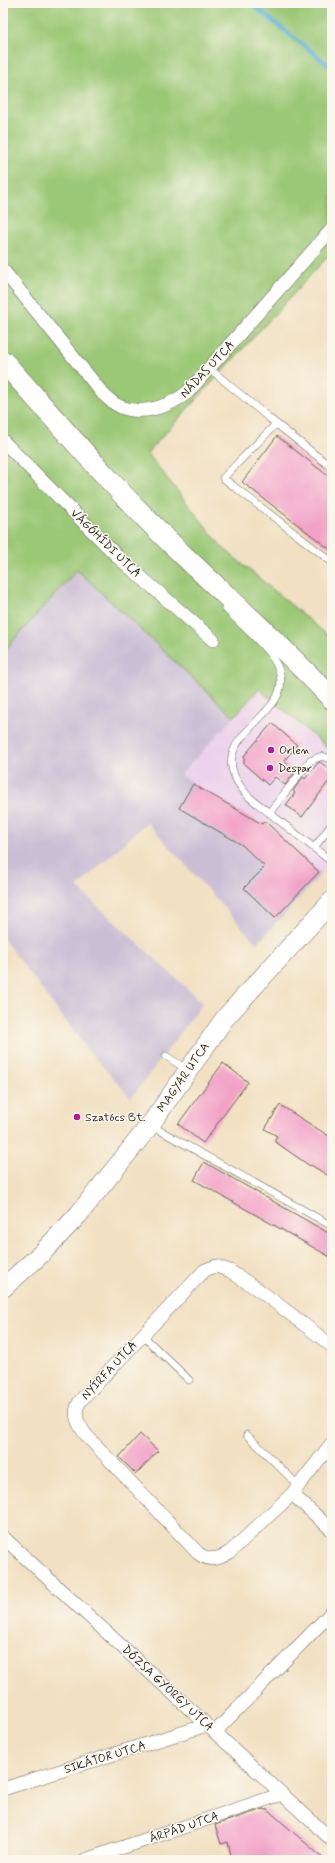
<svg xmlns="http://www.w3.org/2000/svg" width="335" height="1863" viewBox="0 0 335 1863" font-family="Mynerve,sans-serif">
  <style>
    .built { fill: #ebd1ec }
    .industrial { fill: #cbbfd6 }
    .green { fill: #9bc876; stroke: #5c7249 }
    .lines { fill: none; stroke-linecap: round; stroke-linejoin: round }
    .stream { stroke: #59acd4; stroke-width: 4.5 }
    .building { fill: #f2a2c7 }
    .lane-casing { stroke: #676156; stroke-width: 8 }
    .street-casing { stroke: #676156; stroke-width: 14 }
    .secondary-casing { stroke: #676156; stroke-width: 20 }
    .primary-casing { stroke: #676156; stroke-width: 22 }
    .lane { stroke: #fff; stroke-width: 7 }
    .street { stroke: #fff; stroke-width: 13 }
    .secondary { stroke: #fff; stroke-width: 19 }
    .primary { stroke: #fff; stroke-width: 21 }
    .poi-dot { fill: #b5179e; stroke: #fbf7ec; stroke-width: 1.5 }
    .labels { text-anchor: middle; stroke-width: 3; stroke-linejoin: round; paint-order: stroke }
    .street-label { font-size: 12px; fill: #1c1c1c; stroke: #fbf7ec }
    .poi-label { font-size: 12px; fill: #1c1c1c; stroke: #fbf7ec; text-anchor: start }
  </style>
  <rect width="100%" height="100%" fill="#fbf7ec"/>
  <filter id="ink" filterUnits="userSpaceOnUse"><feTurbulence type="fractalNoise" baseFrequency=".025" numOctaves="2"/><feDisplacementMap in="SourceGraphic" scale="8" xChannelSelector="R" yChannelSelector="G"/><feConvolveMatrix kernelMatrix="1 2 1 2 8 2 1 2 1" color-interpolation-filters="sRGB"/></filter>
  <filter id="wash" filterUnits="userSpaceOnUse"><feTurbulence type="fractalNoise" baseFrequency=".012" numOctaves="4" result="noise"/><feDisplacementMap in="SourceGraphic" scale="16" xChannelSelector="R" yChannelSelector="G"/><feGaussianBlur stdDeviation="0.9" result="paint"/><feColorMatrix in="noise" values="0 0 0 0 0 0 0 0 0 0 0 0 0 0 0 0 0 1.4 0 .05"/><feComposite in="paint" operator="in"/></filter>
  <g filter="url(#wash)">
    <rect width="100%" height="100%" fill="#f1e0c1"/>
    <path class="built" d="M 259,689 L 332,752 L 332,861 L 321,874 L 266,821 L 262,824 L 258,822 L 193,784 L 181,774 Z"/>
    <path class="industrial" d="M 77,570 L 234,717 L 181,774 L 193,784 L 258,822 L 262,824 L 265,821 L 321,874 L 257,944 L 147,822 L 77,887 L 203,1003 L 131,1098 L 86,1048 L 3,938 L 3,652 Z"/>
    <path class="green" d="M 3,3 L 332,3 L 332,252 L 147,453 L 223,548 L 332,639 L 332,752 L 259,689 L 234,717 L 77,570 L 3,652 Z"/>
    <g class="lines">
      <path class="stream" d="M 250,3 L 332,68"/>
    </g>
    <g id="blocks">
      <path class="building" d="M 277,436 L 332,479 L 332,551 L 242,482 Z
        M 272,723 L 297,745 L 284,761 L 296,771 L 285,785 L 275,777 L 268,785 L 244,764 L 244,756 Z
        M 320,762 L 332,771 L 332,777 L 302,817 L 286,805 L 295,793 L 293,791 L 303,777 L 305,779 L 317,764 Z
        M 193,784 L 262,824 L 265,821 L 319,872 L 275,918 L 244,888 L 265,867 L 242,845 L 179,808 Z
        M 223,1063 L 248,1082 L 203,1143 L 178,1124 Z
        M 280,1105 L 332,1138 L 332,1178 L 311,1165 L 310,1166 L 274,1141 L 277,1136 L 265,1129 Z
        M 204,1162 L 332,1235 L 332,1258 L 194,1180 Z
        M 140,1434 L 158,1451 L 136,1474 L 119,1457 Z
        M 263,1809 L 268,1810 L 325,1860 L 232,1860 L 228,1842 L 221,1844 L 215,1825 Z"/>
    </g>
  </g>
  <g filter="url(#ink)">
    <use href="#blocks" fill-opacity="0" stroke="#676156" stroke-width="1"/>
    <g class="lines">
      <g class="lane-casing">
        <path id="lane" d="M 210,369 L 269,418 L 332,468
          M 276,424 L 223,478 L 332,562
          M 225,608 C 240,624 272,650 279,670 C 296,721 191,735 249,797 L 332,862
          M 269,813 L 310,761 L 322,756 L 332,760
          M 314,848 L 332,824
          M 166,1056 L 188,1070
          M 150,1125 L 332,1226
          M 142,1335 L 189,1380
          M 247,1435 L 299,1486"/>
      </g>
      <g class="street-casing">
        <path id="street" d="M 3,270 L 103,394 C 108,399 114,404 121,407 C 143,416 170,406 188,392 L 332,229
          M 3,441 L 118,557 L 213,640
          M 332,1346 L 263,1293 L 230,1271 L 216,1266 L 205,1270 L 80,1401 C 72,1414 78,1424 86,1435 L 198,1553 C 209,1562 219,1559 230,1552 L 292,1494 L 332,1443
          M 292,1494 L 332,1530
          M 3,1537 L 332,1840
          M 215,1732 L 332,1612
          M 3,1789 L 207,1725
          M 85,1860 L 282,1794"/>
      </g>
      <g class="secondary-casing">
        <path id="secondary" d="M 3,1288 L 41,1254 L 78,1215 L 150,1125 L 225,1018 L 332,901"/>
      </g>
      <g class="primary-casing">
        <path id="primary" d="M 3,361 C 61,426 117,492 180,552 C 231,601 284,647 332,699"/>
      </g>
      <use href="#lane" class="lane"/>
      <use href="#street" class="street"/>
      <use href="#secondary" class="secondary"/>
      <use href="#primary" class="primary"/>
    </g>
  </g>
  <g class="poi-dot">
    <circle cx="271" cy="750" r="4"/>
    <circle cx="270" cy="768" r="4"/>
    <circle cx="77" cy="1117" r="4"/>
  </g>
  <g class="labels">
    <g class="street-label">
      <text transform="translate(207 369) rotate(-47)" y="4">NÁDAS UTCA</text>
      <text transform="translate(106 543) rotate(44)" y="4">VÁGÓHÍDI UTCA</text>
      <text transform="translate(183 1077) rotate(-55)" y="4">MAGYAR UTCA</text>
      <text transform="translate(109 1370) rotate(-47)" y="4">NYÍRFA UTCA</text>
      <text transform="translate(168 1688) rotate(43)" y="4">DÓZSA GYÖRGY UTCA</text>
      <text transform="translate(105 1757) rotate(-17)" y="4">SIKÁTOR UTCA</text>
      <text transform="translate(184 1827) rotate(-19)" y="4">ÁRPÁD UTCA</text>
    </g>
    <g class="poi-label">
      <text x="279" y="754">Orlen</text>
      <text x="278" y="772">Despar</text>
      <text x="85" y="1121">Szatócs Bt.</text>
    </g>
  </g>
  <rect width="335" height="1863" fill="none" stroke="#fbf7ec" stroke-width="16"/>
</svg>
